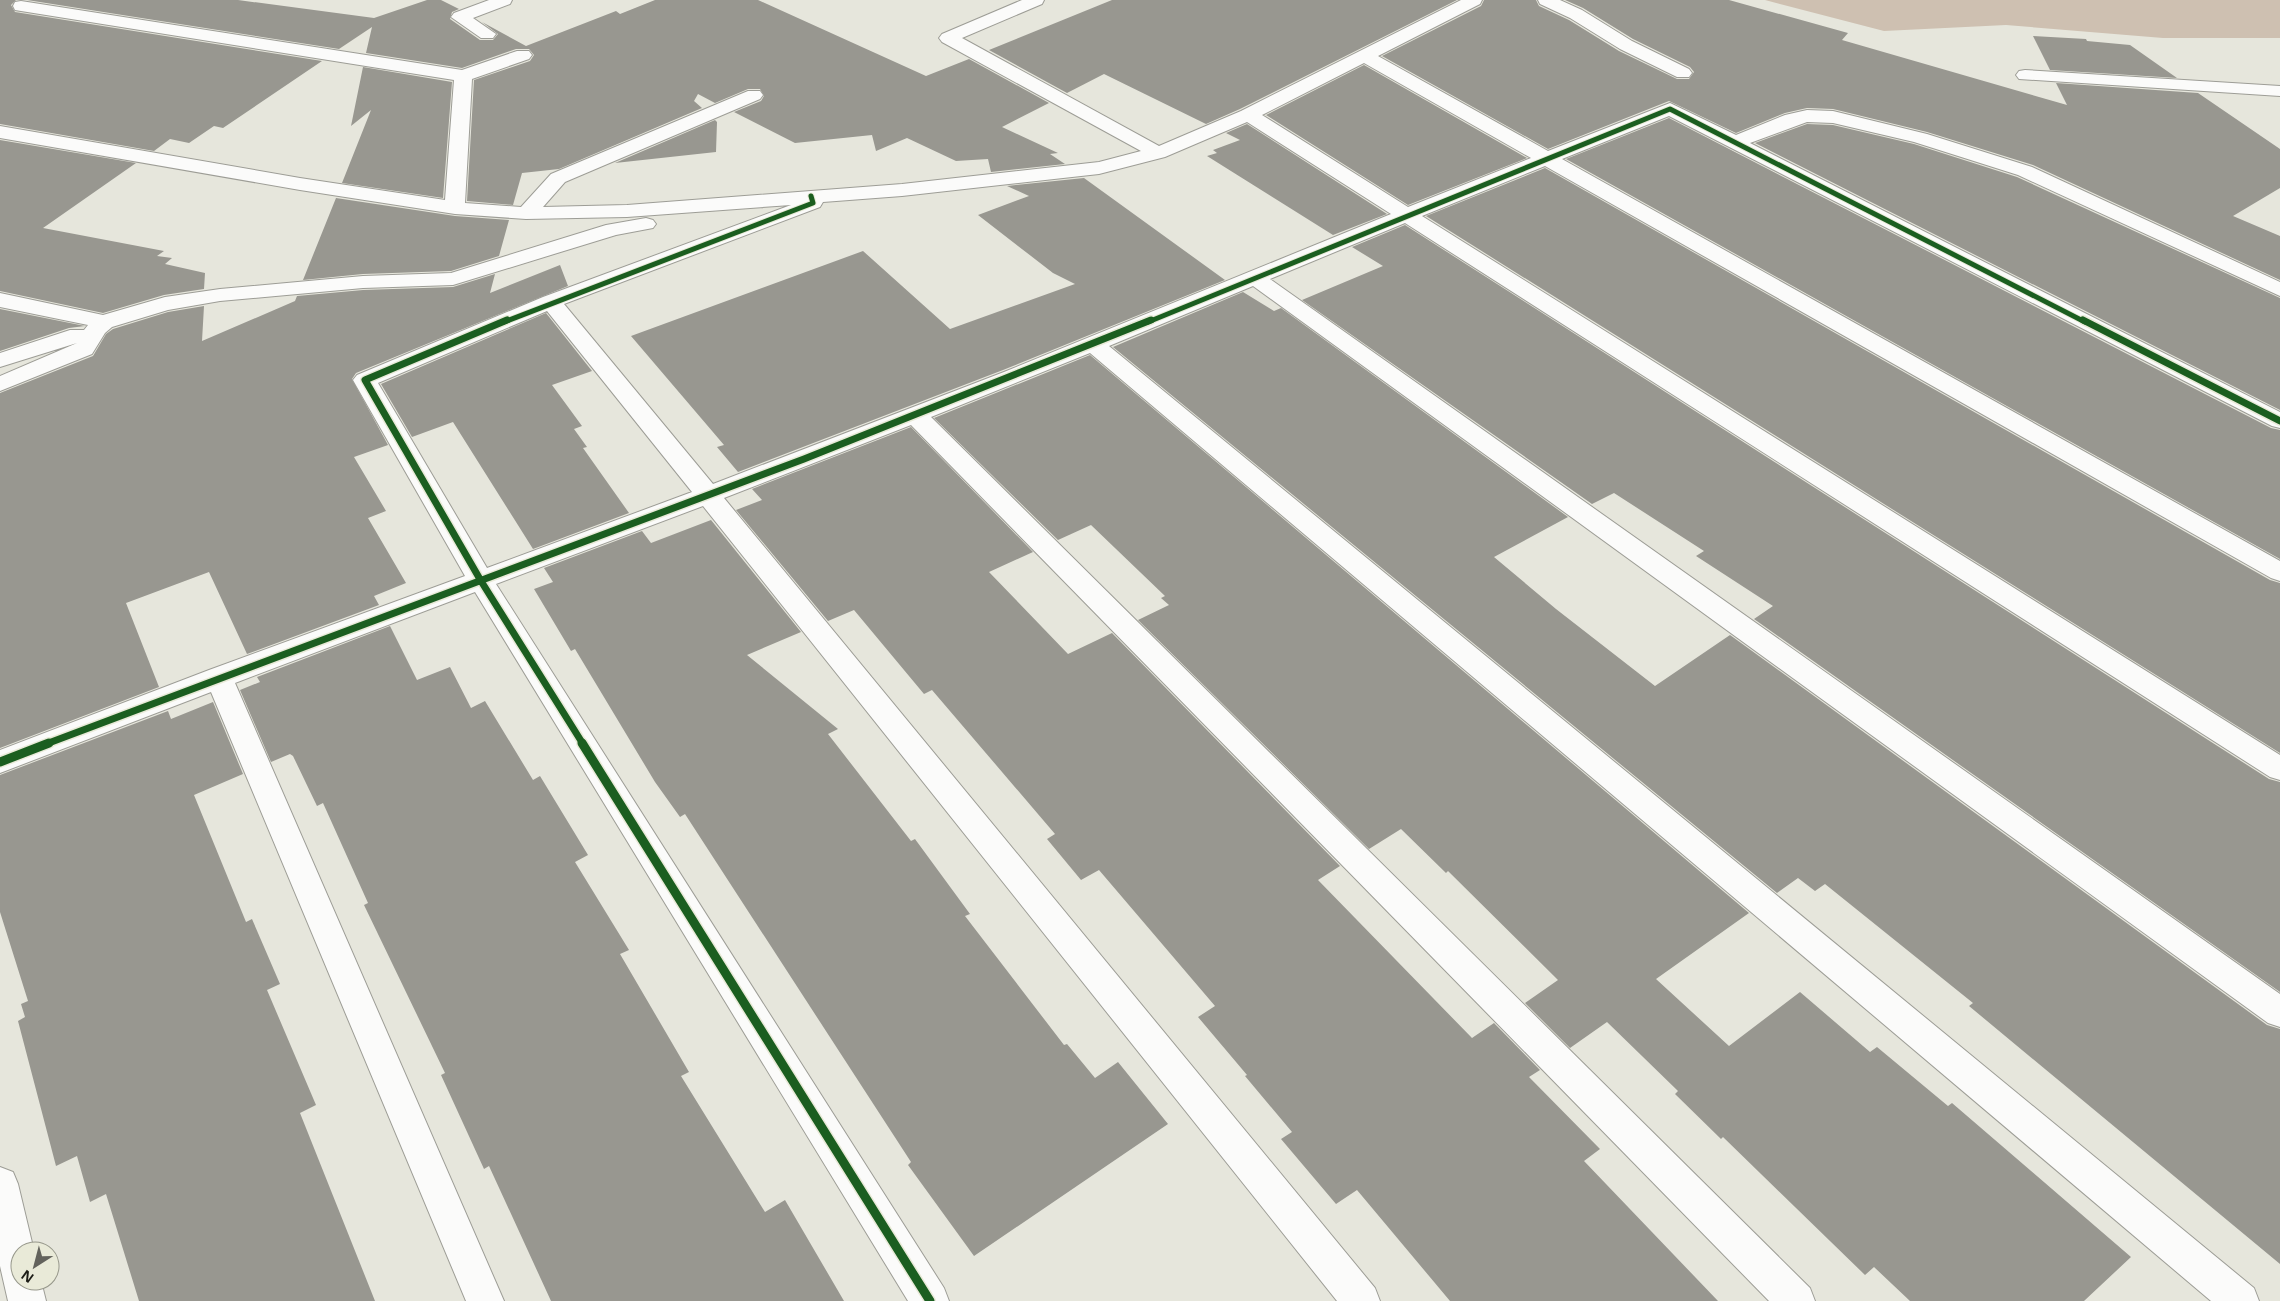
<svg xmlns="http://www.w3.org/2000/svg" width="2280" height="1301" viewBox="0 0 2280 1301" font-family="'Noto Sans',sans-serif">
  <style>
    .forest { fill: #cec0b1 }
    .building { fill: #989790 }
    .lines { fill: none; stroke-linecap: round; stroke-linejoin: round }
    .minor-casing { stroke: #9d9d96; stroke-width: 2 }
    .minor { fill: #fbfbfa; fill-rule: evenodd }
    .cycleway-far2-casing { stroke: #e9ead8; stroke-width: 7 }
    .cycleway-far1-casing { stroke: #e9ead8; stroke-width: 10 }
    .cycleway-casing { stroke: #e9ead8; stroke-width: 12 }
    .cycleway-far2 { stroke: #1b5e20; stroke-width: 5 }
    .cycleway-far1 { stroke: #1b5e20; stroke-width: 7 }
    .cycleway { stroke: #1b5e20; stroke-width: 9 }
  </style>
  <rect width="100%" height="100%" fill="#e6e6dc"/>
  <path class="forest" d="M 1765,0 L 2280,0 L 2280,38 L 2163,38 L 2006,25 L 1884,31 Z"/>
  <path class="building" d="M 0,0 L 16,0 L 11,5 L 15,12 L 322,61 L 223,128 L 214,126 L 189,143 L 170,139 L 154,151 L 0,124 Z
    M 27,0 L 238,0 L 374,18 L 427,0 L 441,0 L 459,9 L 452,12 L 450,19 L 480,40 L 493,40 L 498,34 L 482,22 L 526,46 L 616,11 L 620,14 L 655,0 L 758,0 L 926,76 L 969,59 L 1049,103 L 1002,127 L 1058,153 L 1050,154 L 1065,164 L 991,172 L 988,159 L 956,161 L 907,138 L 876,151 L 872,135 L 795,143 L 734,112 L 761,101 L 764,96 L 760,89 L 748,89 L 715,103 L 698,94 L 694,101 L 702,108 L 559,169 L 522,173 L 513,205 L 467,201 L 474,80 L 530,61 L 534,55 L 529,49 L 516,49 L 462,68 L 366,53 L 372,27 L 339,49 Z
    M 1112,0 L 1457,0 L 1240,109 L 1206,124 L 1104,74 L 1067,93 L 989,50 Z
    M 1484,0 L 1536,0 L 1539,6 L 1569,20 L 1619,51 L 1677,79 L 1689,79 L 1694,72 L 1690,67 L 1633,39 L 1583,8 L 1565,0 L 1729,0 L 1848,33 L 1842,40 L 2067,105 L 2056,83 L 2198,93 L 2280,149 L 2280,188 L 2233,216 L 2280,236 L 2280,280 L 2033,165 L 1927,132 L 1833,109 L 1807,108 L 1785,113 L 1736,133 L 1669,101 L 1548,149 L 1382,56 L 1481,6 Z
    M 2033,36 L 2086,39 L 2087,41 L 2130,45 L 2177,78 L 2050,70 Z
    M 1364,65 L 1527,158 L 1408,205 L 1266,115 Z
    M 363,67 L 452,82 L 443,198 L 342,183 L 371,110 L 351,126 Z
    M 1669,118 L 2271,428 L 2280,430 L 2280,559 L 1566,159 Z
    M 715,120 L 717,122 L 716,152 L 615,163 Z
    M 1247,124 L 1387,214 L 1333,235 L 1207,156 L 1217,153 L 1213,150 L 1240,140 L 1226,133 Z
    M 1807,124 L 1833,125 L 1914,144 L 2017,177 L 2280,298 L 2280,410 L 1755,143 Z
    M 0,140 L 136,163 L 43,228 L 164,251 L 157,256 L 172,258 L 165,264 L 205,273 L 204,289 L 164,295 L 103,313 L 0,291 Z
    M 1545,168 L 2270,580 L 2280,583 L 2280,753 L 1426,216 Z
    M 1084,178 L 1225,280 L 1003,370 L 738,472 L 717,447 L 724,445 L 631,336 L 863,251 L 950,329 L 1075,284 L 1053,273 L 978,215 L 1029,196 L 1007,186 Z
    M 336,198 L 455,216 L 509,220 L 499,256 L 451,271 L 363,274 L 303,280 Z
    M 1405,225 L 2269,779 L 2280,782 L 2280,992 L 1754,619 L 1773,606 L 1696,556 L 1704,551 L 1614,493 L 1592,504 L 1302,300 L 1383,266 L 1352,247 Z
    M 560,265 L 568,286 L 356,373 L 352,379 L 388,445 L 354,457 L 386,511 L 368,518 L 406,583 L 374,596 L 379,605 L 247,654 L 209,572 L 126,603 L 159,687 L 0,748 L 0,393 L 93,356 L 106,334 L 113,329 L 168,312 L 204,306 L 202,341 L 295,301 L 297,296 L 363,290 L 453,287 L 495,274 L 490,293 Z
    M 1243,292 L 1274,311 L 1281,308 L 1568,517 L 1494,557 L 1556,609 L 1655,686 L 1730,635 L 2267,1025 L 2280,1029 L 2280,1264 L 1969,1006 L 1973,1003 L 1825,884 L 1815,891 L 1798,878 L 1777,893 L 1113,347 Z
    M 0,309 L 85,326 L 69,328 L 0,351 Z
    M 546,313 L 592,371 L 552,385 L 582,426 L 574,429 L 587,447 L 583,448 L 629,513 L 533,549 L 453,422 L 412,437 L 381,384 Z
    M 1090,355 L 1749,913 L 1656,979 L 1729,1046 L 1800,992 L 1870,1052 L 1877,1047 L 1948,1106 L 1952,1103 L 2131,1257 L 2084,1301 L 1910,1301 L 1874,1267 L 1865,1275 L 1723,1137 L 1721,1139 L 1675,1094 L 1678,1091 L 1607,1022 L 1570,1048 L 1525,1003 L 1558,980 L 1448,871 L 1446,873 L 1401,829 L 1369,849 L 1138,620 L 1169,605 L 1161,598 L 1165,596 L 1091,525 L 1058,540 L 934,418 Z
    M 911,427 L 1033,552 L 989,572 L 1068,654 L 1112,633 L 1340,866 L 1318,880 L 1472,1038 L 1494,1023 L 1540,1070 L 1529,1077 L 1600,1149 L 1584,1161 L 1718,1301 L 1450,1301 L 1357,1190 L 1336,1204 L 1281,1139 L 1292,1132 L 1245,1076 L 1247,1075 L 1198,1017 L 1215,1006 L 1099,870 L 1081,880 L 1047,839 L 1055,834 L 932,690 L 924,694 L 854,610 L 828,621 L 736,510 L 762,500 L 752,489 Z
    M 711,520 L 801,632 L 747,655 L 838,729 L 828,734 L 911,841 L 915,839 L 970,914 L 965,916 L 1064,1045 L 1067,1044 L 1095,1078 L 1118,1062 L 1168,1124 L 974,1256 L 908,1165 L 911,1162 L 685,814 L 680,817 L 655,782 L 575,649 L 571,651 L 534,589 L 553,582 L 544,568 L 642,531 L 651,543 Z
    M 390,626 L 417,680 L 450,667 L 471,708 L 485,701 L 533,780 L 540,776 L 588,855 L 575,862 L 629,950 L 620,954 L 689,1072 L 681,1076 L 765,1212 L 785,1200 L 844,1301 L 551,1301 L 489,1166 L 484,1169 L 441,1075 L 445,1073 L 364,905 L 368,903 L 323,803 L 317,806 L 293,756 L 290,754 L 271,762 L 240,690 L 260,682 L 257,677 Z
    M 213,702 L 243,774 L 194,795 L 246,922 L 252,919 L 280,984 L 267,990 L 316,1105 L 300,1113 L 375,1301 L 139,1301 L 106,1194 L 90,1202 L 77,1156 L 56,1166 L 18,1021 L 25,1017 L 21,1004 L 28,1001 L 0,912 L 0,775 L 168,711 L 171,719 Z"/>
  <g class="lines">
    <g class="minor-casing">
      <path id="minor" d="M 489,0 L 512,0 L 510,4 L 473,18 L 496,34 L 493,38 L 481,38 L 451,17 L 454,13 Z
        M 1022,0 L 1044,0 L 1042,4 L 962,38 L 1159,146 L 1241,111 L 1461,0 L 1482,0 L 1480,4 L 1378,56 L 1548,151 L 1670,103 L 1736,135 L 1785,115 L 1807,110 L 1833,111 L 1927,134 L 2032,167 L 2280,282 L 2280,296 L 2018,175 L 1914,142 L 1833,123 L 1807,122 L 1750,143 L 2280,412 L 2280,428 L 2272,426 L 1669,116 L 1562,159 L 2280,561 L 2280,581 L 2271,578 L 1545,166 L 1422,216 L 2280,755 L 2280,780 L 2270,777 L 1405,223 L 1270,279 L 2280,994 L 2280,1027 L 2268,1023 L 1253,286 L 1109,346 L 2254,1288 L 2259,1301 L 2211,1301 L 1090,353 L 931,417 L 1810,1288 L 1815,1301 L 1769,1301 L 911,425 L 724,498 L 1375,1288 L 1380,1301 L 1337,1301 L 703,506 L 496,584 L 944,1288 L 949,1301 L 908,1301 L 475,592 L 235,683 L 504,1301 L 466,1301 L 211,692 L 0,773 L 0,750 L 209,670 L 465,576 L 353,380 L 357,375 L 543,297 L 791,205 L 627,217 L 526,219 L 455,214 L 300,190 L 0,138 L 0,126 L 300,178 L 445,200 L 454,80 L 21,11 L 15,10 L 13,6 L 15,2 L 21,1 L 462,70 L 517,51 L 529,51 L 532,55 L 529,59 L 472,79 L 465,203 L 521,207 L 551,174 L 748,91 L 760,91 L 763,95 L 760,99 L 565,182 L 543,207 L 627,205 L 902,184 L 1099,162 L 1141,151 L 942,42 L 939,38 L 942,34 ZM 1364,63 L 1531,158 L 1408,207 L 1262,115 ZM 1247,122 L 1391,214 L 1004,372 L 713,484 L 564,304 L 820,207 L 823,202 L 902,196 L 1099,174 L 1165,157 ZM 547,311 L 692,492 L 487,568 L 378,383 Z
        M 1538,0 L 1560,0 L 1582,10 L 1632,41 L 1689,69 L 1692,73 L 1689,77 L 1677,77 L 1620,49 L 1570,18 L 1540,4 Z
        M 2025,70 L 2280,86 L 2280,96 L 2019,79 L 2016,75 L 2019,71 Z
        M 646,218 L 653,220 L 656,224 L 653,228 L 616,235 L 453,285 L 363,288 L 220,301 L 168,310 L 112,327 L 105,333 L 92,354 L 0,391 L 0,376 L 77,343 L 0,367 L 0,353 L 70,330 L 84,330 L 88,325 L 0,307 L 0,293 L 103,315 L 165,297 L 220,289 L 363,276 L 451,273 L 606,225 Z
        M 0,1167 L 13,1172 L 18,1184 L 34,1251 L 20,1251 L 20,1281 L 41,1281 L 46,1301 L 8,1301 L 0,1266 Z"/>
    </g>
    <use href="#minor" class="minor"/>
    <g class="cycleway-far2-casing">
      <path id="cycleway-far2" d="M 504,322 L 813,203 L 811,196
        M 1148,322 L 1670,109 L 2085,322"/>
    </g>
    <g class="cycleway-far1-casing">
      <path id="cycleway-far1" d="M 507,320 L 365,380 L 481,581 L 583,744
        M 2083,320 L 2280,421
        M 46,744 L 804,459 L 1151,320"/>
    </g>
    <g class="cycleway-casing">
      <path id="cycleway" d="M 582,743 L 930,1301
        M 0,762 L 49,743"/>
    </g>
    <use href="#cycleway-far2" class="cycleway-far2"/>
    <use href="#cycleway-far1" class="cycleway-far1"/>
    <use href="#cycleway" class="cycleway"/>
  </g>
  <g transform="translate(35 1266) rotate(216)"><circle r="24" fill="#e9ead8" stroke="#97988b"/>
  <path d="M0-4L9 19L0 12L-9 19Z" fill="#63635c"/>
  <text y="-8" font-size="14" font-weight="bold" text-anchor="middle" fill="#1d1d17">N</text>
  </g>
</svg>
